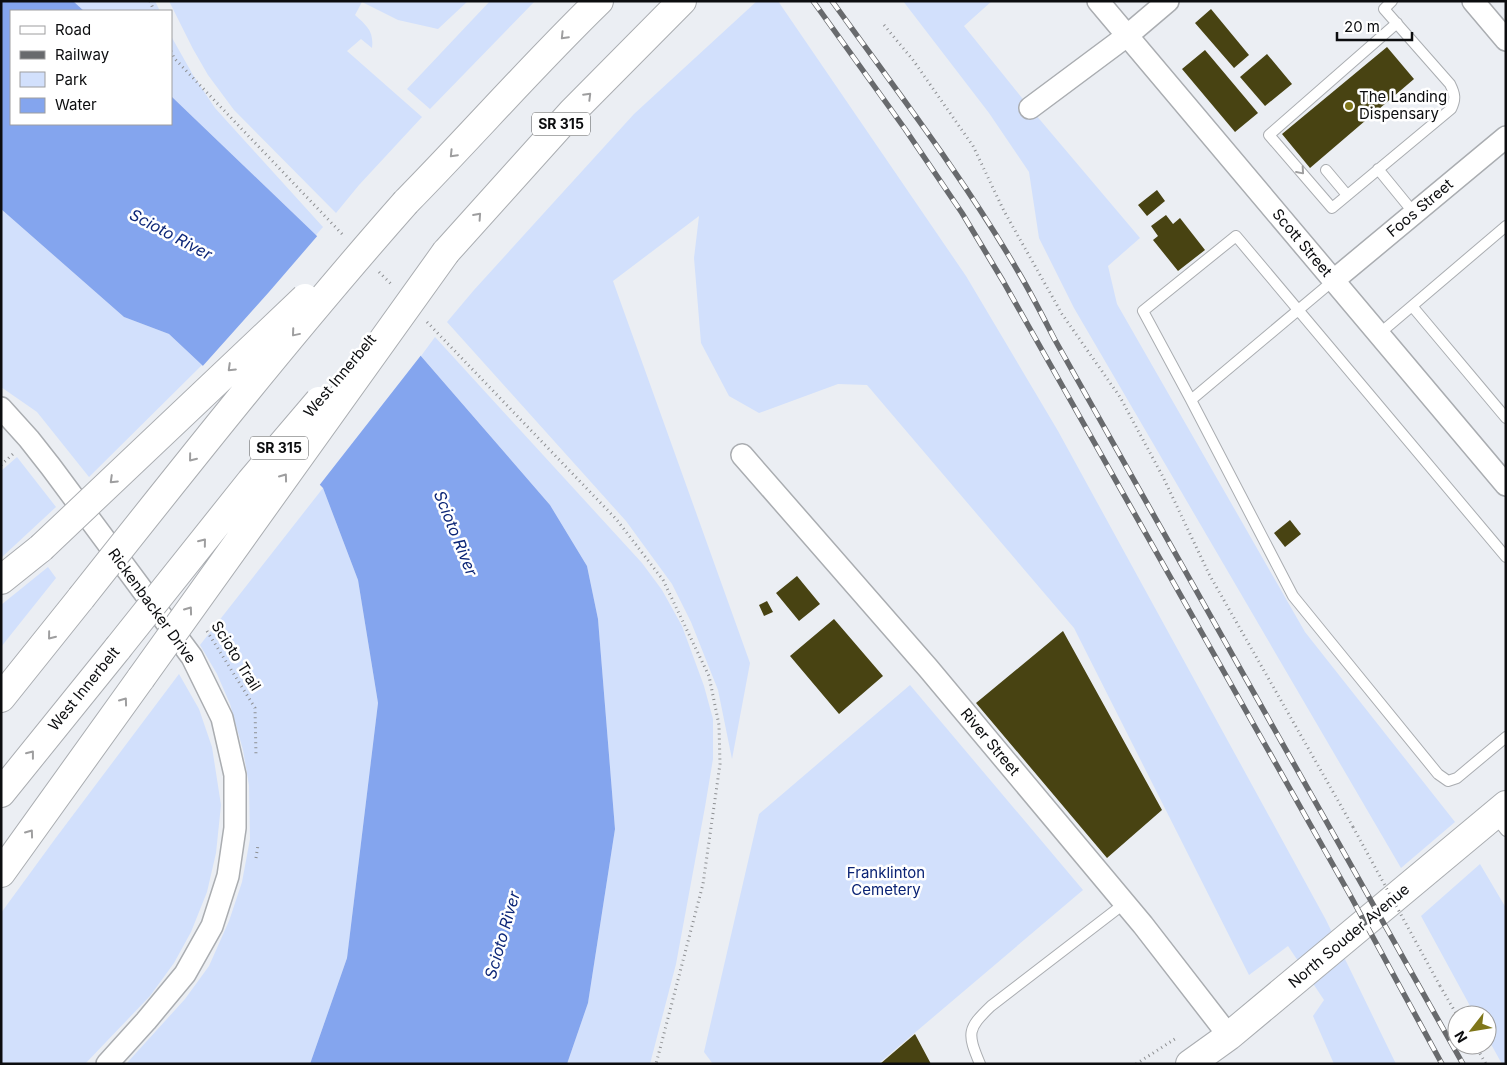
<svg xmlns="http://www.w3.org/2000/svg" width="1507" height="1065" viewBox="0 0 1507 1065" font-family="Inter,sans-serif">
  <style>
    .green { fill: #d2e0fc }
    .water { fill: #84a5ee }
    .pier { fill: #ebeef3 }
    .building { fill: #484312 }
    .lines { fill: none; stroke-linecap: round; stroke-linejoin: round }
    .service-casing { stroke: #aaadb1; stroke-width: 12 }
    .minor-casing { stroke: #aaadb1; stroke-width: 24 }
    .primary-casing { stroke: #aaadb1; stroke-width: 30 }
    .motorway-casing { stroke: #aaadb1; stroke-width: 30 }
    .path { stroke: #8d8f92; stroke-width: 3; stroke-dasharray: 1 4; stroke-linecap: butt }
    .service { stroke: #fff; stroke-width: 10 }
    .minor { stroke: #fff; stroke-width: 21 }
    .primary { stroke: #fff; stroke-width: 28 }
    .motorway { stroke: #fff; stroke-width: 28 }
    .rail-casing { stroke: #686a6d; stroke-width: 5.5 }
    .rail { stroke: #fff; stroke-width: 4; stroke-dasharray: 11; stroke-linecap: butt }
    .motorway-bridge-casing { stroke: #aaadb1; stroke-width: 30; stroke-linecap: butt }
    .path-bridge { stroke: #8d8f92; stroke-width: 3; stroke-dasharray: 1 4; stroke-linecap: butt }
    .motorway-bridge { stroke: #fff; stroke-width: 28 }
    .oneway { stroke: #9e9e9f }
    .poi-dot { fill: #7f7619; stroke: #fff; stroke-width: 2 }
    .labels { text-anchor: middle; stroke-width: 5; stroke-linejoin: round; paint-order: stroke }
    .shield { fill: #fff; stroke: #555657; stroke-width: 1 }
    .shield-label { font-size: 14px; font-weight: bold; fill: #0c0d0f }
    .poi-label { font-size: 15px; fill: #0c0d0f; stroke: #fff; text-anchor: start }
    .street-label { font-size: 15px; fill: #0c0d0f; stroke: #fff }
    .park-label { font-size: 15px; fill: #0a2374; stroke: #fff }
    .water-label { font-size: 16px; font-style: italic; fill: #0c2677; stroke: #fff }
  </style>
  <rect width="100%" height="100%" fill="#ebeef3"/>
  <path class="green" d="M 73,1 L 155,1 L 160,11 L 84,11 Z
    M 169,1 L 468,1 L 438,29 L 398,20 L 362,2 L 355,15 C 367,26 374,31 372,48 L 361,39 L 347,51 L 422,117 L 359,185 L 336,213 L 234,110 L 208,75 L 193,49 Z
    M 490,1 L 535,1 L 430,109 L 407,89 Z
    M 757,1 L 778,1 L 966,276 L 1058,431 L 1326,920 L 1396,1064 L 1334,1064 L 1313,1016 L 1324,1000 L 1288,946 L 1249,975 L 1074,628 L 867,385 L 838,384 L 759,413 L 729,396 L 701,343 L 694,258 L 699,216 L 613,281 L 750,663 L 732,759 L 718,690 L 691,622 L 672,584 L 626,521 L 447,322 L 474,290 L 634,114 Z
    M 903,1 L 992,1 L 964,26 L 1030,108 L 1140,238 L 1108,266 L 1117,304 L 1305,632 L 1455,822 L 1401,868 L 1074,308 L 1039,238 L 1029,172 L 989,113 Z
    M 171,36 L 193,75 L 215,108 L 323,227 L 316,235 L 171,96 Z
    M 1,209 L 124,317 L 169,334 L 202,365 L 89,477 L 37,412 L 1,387 Z
    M 435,337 L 642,563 L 662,590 L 682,626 L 704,686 L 713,719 L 713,759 L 705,807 L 676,964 L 650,1064 L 567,1064 L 588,1003 L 615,829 L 598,619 L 587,566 L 550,505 L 421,356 Z
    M 17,457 L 56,507 L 1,558 L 1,471 Z
    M 323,488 L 358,580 L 378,703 L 347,958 L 310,1064 L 126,1064 L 185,999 L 209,966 L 229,921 L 242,882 L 250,839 L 249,785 L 243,750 L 230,704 L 217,674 L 200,645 Z
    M 48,567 L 56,578 L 1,647 L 1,605 Z
    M 179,674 L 199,709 L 212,747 L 221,805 L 216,853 L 207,892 L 191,932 L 174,963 L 150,996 L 85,1064 L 1,1064 L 1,913 L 55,839 Z
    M 910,685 L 1083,890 L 878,1064 L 713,1064 L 704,1052 L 759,814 Z
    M 1480,864 L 1506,908 L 1506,1064 L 1502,1064 L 1487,1037 L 1487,1015 L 1475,1015 L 1421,916 Z"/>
  <path class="water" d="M 1,1 L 73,1 L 84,11 L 11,11 L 11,124 L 171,124 L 171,96 L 316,235 L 550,505 L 587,566 L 598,619 L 615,829 L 588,1003 L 567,1064 L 310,1064 L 347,958 L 378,703 L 358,580 L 323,488 L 202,365 L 169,334 L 124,317 L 1,209 Z"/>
  <path class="pier" d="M 319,234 L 422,354 L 318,487 L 201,368 L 269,292 Z"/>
  <path class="building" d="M 1211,9 L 1249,55 L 1234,68 L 1195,23 Z
    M 1387,47 L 1414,79 L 1310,168 L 1282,134 Z
    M 1205,50 L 1258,113 L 1235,132 L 1182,69 Z
    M 1267,54 L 1292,84 L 1265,106 L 1240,77 Z
    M 1157,190 L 1165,201 L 1147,216 L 1138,205 Z
    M 1166,215 L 1173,224 L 1180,218 L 1205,250 L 1178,271 L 1153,240 L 1158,236 L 1151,226 Z
    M 1290,520 L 1301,534 L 1285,547 L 1274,533 Z
    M 797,576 L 820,604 L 799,621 L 776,593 Z
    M 767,601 L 773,612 L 764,616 L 759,605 Z
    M 834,619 L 883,676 L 839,714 L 790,656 Z
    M 1063,631 L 1162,810 L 1107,858 L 976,703 Z
    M 915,1034 L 931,1064 L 880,1064 Z"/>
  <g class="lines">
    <g class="service-casing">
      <path id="service" d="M 1392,1 L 1384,9 L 1450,84 C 1455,94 1456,99 1451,109 L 1332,208 L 1269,135 L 1397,23
        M 1378,169 L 1414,213
        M 1326,170 L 1347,195
        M 1506,226 L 1412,306 L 1506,418
        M 1334,280 L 1191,400 L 1293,596 L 1438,774 L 1448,781 L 1457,778 L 1506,737
        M 1379,334 L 1412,306
        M 1191,400 L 1143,311 L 1236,236 L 1506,557
        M 1494,816 L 1506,831
        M 980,1064 C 967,1033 967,1029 991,1006 L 1125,903"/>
    </g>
    <g class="minor-casing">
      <path id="minor" d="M 1098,1 L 1506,485
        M 1473,1 L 1506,40
        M 1030,108 L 1128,35 L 1168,1
        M 1334,280 L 1506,137
        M 1,408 L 29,439 L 51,467 L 192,657 L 222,718 L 235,775 L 235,828 L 228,876 L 212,926 L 185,974 L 146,1021 L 107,1064
        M 742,455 L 928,668 L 1143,925 L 1229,1036"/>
    </g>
    <g class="primary-casing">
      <path id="primary" d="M 1190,1064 L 1229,1036 L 1506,805"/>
    </g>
    <g class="motorway-casing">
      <path id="motorway" d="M 406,202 C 471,136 532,66 599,1
        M 446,252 L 572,112 L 682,1
        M 1,580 L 41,548
        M 1,698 L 81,598
        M 1,793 L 118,648
        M 1,873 L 141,678"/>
    </g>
    <path class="path" d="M 150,1 L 154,11
      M 884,25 L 913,60 L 973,146 L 1004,211 L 1062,314 L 1120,397 L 1163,477 L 1209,574 L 1353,827
      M 171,51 L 174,58 L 343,235
      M 379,272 L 392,285
      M 427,322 L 617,520 L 663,580 L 709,676 L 719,725 L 720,764 L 703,884 L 656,1064
      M 1,465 L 13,454
      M 207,631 L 255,708 L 256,756
      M 256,858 L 258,845
      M 1440,986 L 1457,1015
      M 1475,1045 L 1486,1064
      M 1136,1064 L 1178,1037"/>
    <use href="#service" class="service"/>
    <use href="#minor" class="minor"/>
    <use href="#primary" class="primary"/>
    <use href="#motorway" class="motorway"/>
    <g class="rail-casing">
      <path id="rail" d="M 813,1 L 905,129 L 962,213 L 1003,281 L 1350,895 L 1442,1064
        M 832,1 C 896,90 964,178 1019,273 C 1032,295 1043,317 1055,340 L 1463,1064"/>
    </g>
    <use href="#rail" class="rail"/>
    <g class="motorway-bridge-casing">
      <path id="motorway-bridge" d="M 41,548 L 305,298
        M 81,598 C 187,464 293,330 406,202
        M 118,648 L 251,481 L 319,401
        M 141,678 L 446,252"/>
    </g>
    <path class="path-bridge" d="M 1353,827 L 1440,986"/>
    <use href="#motorway-bridge" class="motorway-bridge"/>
  </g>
  <defs><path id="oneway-chevron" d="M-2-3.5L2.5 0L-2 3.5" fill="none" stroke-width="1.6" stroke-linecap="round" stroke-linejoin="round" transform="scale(1.25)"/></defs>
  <g class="oneway">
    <use href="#oneway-chevron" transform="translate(564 36) rotate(134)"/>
    <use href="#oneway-chevron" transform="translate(588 96) rotate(-45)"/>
    <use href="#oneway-chevron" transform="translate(453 154) rotate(134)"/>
    <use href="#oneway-chevron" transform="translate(1301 171) rotate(49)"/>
    <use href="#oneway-chevron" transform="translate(478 216) rotate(-48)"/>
    <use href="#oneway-chevron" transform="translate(295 333) rotate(130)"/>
    <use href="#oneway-chevron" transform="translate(231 368) rotate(136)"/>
    <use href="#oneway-chevron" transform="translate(192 458) rotate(129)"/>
    <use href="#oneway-chevron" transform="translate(284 477) rotate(-54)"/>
    <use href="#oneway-chevron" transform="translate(113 480) rotate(136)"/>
    <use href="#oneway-chevron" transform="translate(203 542) rotate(-51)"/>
    <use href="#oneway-chevron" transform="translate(189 610) rotate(-54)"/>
    <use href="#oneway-chevron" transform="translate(51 636) rotate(129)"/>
    <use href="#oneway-chevron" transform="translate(124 701) rotate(-54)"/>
    <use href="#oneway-chevron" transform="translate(31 754) rotate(-52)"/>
    <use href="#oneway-chevron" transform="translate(30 833) rotate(-54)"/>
  </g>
  <circle class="poi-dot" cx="1349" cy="106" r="5"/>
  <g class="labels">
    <g class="shield">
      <rect x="532" y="112.5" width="58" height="23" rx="4"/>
      <rect x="250" y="436.5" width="58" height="23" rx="4"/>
    </g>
    <g class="shield-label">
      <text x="561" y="129">SR 315</text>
      <text x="279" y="453">SR 315</text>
    </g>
    <g class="poi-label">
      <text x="1359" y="102">The Landing<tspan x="1359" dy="17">Dispensary</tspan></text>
    </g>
    <g class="street-label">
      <text transform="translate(1420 208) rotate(-40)" y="5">Foos Street</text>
      <text transform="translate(1302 243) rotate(50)" y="5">Scott Street</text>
      <text transform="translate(340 376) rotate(-50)" y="5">West Innerbelt</text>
      <text transform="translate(152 606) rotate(54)" y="5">Rickenbacker Drive</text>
      <text transform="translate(236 656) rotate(58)" y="5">Scioto Trail</text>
      <text transform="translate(84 689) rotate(-51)" y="5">West Innerbelt</text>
      <text transform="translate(990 742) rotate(50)" y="5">River Street</text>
      <text transform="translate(1349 936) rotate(-40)" y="5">North Souder Avenue</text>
    </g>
    <g class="park-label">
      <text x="886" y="878">Franklinton<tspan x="886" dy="17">Cemetery</tspan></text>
    </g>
    <g class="water-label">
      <text transform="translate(171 234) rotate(28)" y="6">Scioto River</text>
      <text transform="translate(456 533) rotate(68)" y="6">Scioto River</text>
      <text transform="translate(502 935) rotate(-74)" y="6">Scioto River</text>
    </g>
  </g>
  <rect width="1507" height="1065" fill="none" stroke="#0c0d0f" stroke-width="5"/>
  <rect x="10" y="10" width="162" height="115" fill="#ffffff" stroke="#9e9e9f"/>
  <rect x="20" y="26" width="25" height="8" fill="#ffffff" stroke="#9e9e9f"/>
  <text x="55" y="35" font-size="15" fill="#0c0d0f">Road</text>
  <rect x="20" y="51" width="25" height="8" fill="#686a6d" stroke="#9e9e9f"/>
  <text x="55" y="60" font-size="15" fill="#0c0d0f">Railway</text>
  <rect x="20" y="72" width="25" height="15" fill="#d2e0fc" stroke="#9e9e9f"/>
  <text x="55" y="85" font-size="15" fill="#0c0d0f">Park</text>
  <rect x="20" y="98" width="25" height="15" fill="#84a5ee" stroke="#9e9e9f"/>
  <text x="55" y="110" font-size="15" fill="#0c0d0f">Water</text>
  <g transform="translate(1472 1030) rotate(239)"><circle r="24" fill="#ffffff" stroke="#9e9e9f"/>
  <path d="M0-4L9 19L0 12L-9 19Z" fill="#7f7619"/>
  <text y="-8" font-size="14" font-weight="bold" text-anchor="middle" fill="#0c0d0f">N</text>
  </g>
  <path d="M1337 32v8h75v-8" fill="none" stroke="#0c0d0f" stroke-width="2.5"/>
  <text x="1344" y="32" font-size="15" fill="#0c0d0f" stroke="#ffffff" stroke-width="4" paint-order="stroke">20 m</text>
</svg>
